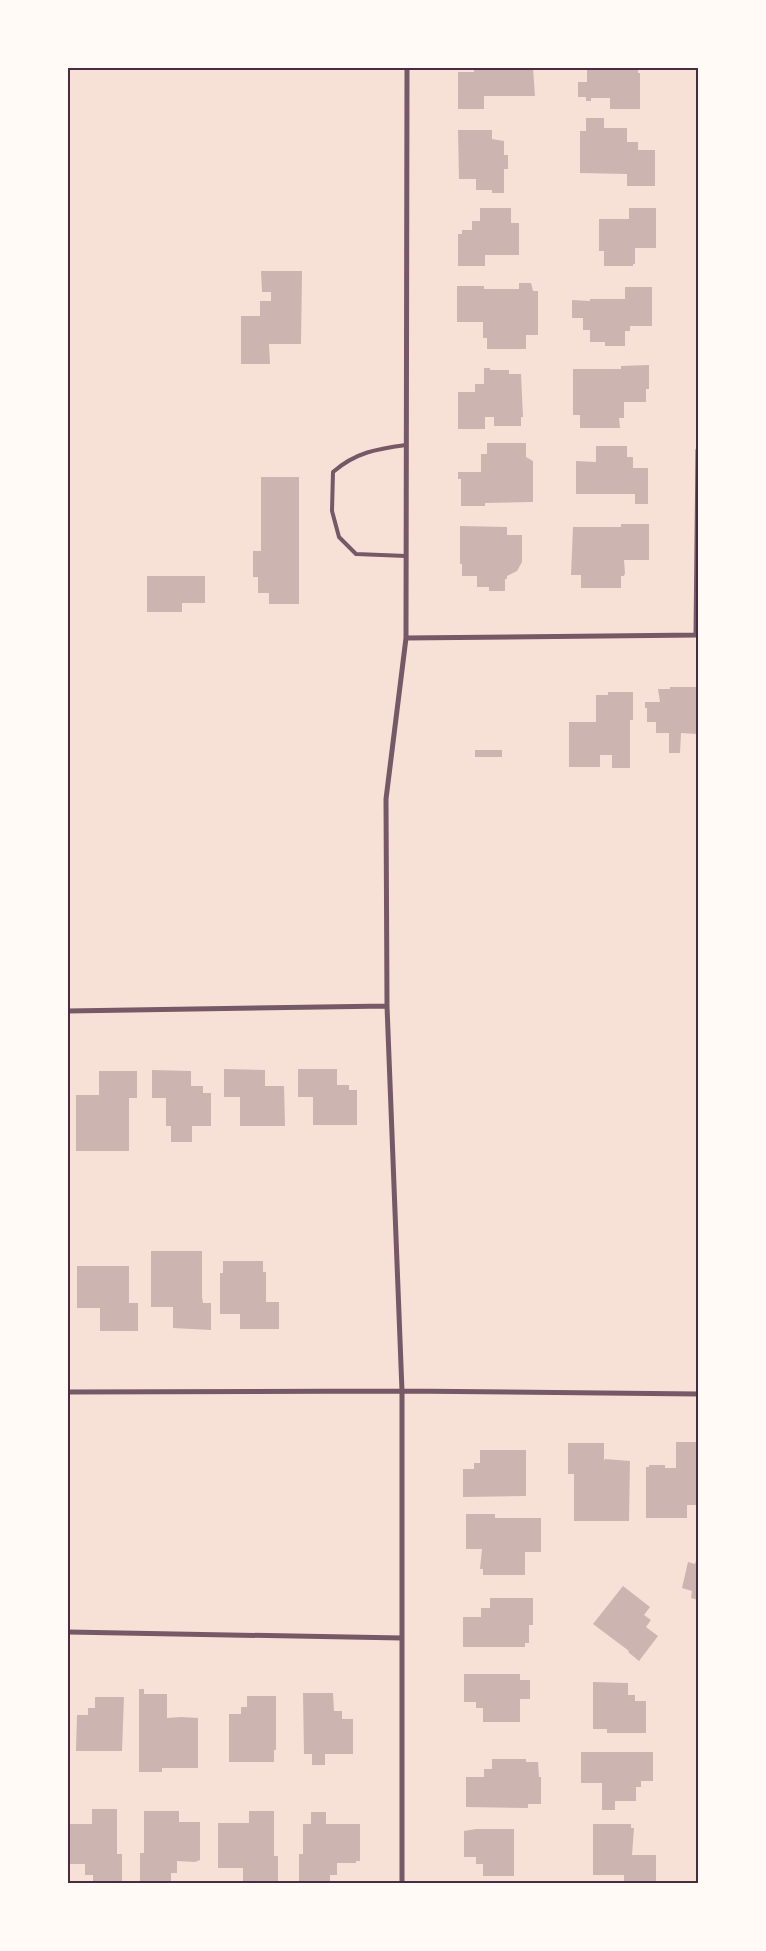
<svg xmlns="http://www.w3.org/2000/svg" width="766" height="1951" viewBox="0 0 766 1951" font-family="Lora,serif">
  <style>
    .building { fill: #ccb4b1 }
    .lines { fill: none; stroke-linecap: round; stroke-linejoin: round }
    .service { stroke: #755966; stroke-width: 4 }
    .minor { stroke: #755966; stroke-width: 5 }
    .neatline { fill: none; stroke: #4a2c40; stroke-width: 2 }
  </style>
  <rect width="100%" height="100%" fill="#f7e1d7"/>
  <path class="building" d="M 474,68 L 533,68 L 535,96 L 484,96 L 484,109 L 458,109 L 458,72 L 474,72 Z
    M 595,68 L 638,68 L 638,73 L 640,73 L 640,109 L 610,109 L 610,98 L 591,98 L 591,101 L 586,101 L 586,97 L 578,97 L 578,82 L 587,82 L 587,69 L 595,69 Z
    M 586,118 L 604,118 L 604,128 L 627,128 L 627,142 L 638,142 L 638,150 L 655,150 L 655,186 L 627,186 L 627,174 L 580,173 L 580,131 L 586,131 Z
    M 458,130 L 492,130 L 492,139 L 504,141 L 504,155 L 508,155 L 508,169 L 504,169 L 504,193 L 492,193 L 492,190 L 476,190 L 476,179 L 459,179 Z
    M 480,208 L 511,208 L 511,223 L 519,223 L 519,255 L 485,255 L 485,266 L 458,266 L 458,234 L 462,234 L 462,230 L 472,230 L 472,221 L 480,221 Z
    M 629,208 L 656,208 L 656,248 L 635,248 L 635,264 L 633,264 L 633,266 L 604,266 L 604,251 L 599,251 L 599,219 L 629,219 Z
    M 261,271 L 302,271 L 301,344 L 269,344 L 270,364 L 241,364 L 241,316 L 260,316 L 260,301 L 271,301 L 271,292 L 262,292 Z
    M 519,283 L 531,283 L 533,291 L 538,291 L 538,335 L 526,335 L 526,349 L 487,349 L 487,338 L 483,338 L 483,322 L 457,322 L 457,286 L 484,286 L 484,289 L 519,289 Z
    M 625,287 L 652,287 L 652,326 L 630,326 L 630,331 L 625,331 L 625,346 L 605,346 L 605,342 L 590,342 L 590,330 L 583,330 L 583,318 L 572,318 L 572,300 L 590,301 L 590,299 L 625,299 Z
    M 649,365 L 649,389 L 646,389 L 646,402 L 624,402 L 624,418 L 619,418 L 620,428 L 580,428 L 580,415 L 573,415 L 573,369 L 621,369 L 621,366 Z
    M 484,368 L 490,368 L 490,370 L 509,370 L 509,374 L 521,374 L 523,417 L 521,417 L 521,426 L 494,426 L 494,417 L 485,417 L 485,429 L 458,429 L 458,392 L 475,392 L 475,384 L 484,384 Z
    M 487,443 L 526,443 L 526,457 L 533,461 L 533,502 L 485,503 L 485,506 L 461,506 L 461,479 L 458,479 L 458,472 L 481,472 L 481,454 L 487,454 Z
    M 596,446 L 627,446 L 627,457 L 633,457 L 633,468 L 648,468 L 648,504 L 635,504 L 635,494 L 576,494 L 576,461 L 596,462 Z
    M 261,477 L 299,477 L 299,604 L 269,604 L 269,593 L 258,593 L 258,577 L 253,577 L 253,551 L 261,551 Z
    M 621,524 L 649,524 L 649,560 L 624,560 L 625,573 L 624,576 L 621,576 L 621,588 L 581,588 L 581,575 L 571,575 L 573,527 L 621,527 Z
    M 460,526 L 507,527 L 507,535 L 522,535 L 522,562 L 517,571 L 507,576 L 507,579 L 505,579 L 505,591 L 489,591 L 489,587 L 477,587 L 477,576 L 462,576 L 462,564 L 460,564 Z
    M 147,576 L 205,576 L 205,603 L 182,603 L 182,612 L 147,612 Z
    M 670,687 L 698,687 L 698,732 L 697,734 L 681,733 L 680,753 L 669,753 L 669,733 L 656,733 L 656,722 L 647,722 L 647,708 L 645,708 L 645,702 L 660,702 L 658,689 L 670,689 Z
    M 608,692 L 633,692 L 633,720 L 630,720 L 630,768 L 612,768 L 612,755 L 600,755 L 600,767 L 569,767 L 569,722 L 596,722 L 596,695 L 608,695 Z
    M 475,750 L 502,750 L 502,757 L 475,757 Z
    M 224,1069 L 265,1070 L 265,1086 L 284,1086 L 285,1126 L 240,1126 L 240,1097 L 224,1097 Z
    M 298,1069 L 337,1069 L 337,1085 L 349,1085 L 349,1090 L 357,1090 L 357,1125 L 313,1125 L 313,1097 L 298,1097 Z
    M 152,1070 L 191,1071 L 191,1086 L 203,1086 L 203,1093 L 211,1093 L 211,1126 L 192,1126 L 192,1142 L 171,1142 L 171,1126 L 166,1126 L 166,1098 L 152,1098 Z
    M 99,1071 L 137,1071 L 137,1098 L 129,1098 L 129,1151 L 76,1151 L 76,1095 L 99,1095 Z
    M 151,1251 L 202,1251 L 202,1297 L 203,1303 L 211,1303 L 211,1330 L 173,1328 L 173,1307 L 151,1307 Z
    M 223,1261 L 263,1261 L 263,1272 L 266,1272 L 266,1302 L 279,1302 L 279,1329 L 240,1329 L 240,1314 L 220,1314 L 220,1273 L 223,1273 Z
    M 77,1266 L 129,1266 L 129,1303 L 138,1303 L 138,1331 L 100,1331 L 100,1308 L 77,1308 Z
    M 676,1442 L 698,1442 L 697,1505 L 687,1505 L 687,1518 L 646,1518 L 646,1467 L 649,1467 L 649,1465 L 665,1465 L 665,1468 L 676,1468 Z
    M 568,1443 L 604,1443 L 604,1461 L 605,1459 L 630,1461 L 629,1521 L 574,1521 L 574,1474 L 568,1474 Z
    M 480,1450 L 526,1450 L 526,1496 L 463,1497 L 463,1469 L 474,1469 L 474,1463 L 480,1463 Z
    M 466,1514 L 495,1514 L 495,1518 L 541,1518 L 541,1552 L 525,1552 L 525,1575 L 483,1575 L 483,1569 L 480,1569 L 482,1549 L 466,1549 Z
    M 698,1554 L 698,1600 L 691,1598 L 692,1591 L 682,1588 L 688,1562 L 695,1564 Z
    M 623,1586 L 650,1607 L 644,1615 L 651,1620 L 646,1627 L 658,1636 L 639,1661 L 628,1652 L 629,1651 L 593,1624 Z
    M 490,1598 L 533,1598 L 533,1625 L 529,1625 L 529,1643 L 525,1643 L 525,1647 L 463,1647 L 463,1617 L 481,1617 L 481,1608 L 490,1608 Z
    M 464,1674 L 520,1674 L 520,1680 L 530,1680 L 530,1699 L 520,1699 L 520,1722 L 483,1722 L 483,1708 L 476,1708 L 476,1702 L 464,1702 Z
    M 593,1682 L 628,1683 L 628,1695 L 635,1695 L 635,1701 L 646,1701 L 646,1733 L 607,1733 L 607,1729 L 593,1729 Z
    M 139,1689 L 144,1689 L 144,1694 L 167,1694 L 167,1718 L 181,1717 L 198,1718 L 198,1768 L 162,1768 L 162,1772 L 139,1772 Z
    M 303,1693 L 333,1693 L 334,1711 L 342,1711 L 342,1719 L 353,1719 L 353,1754 L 325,1754 L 325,1765 L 312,1765 L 312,1754 L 304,1754 Z
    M 247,1696 L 276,1696 L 276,1750 L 274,1750 L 274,1762 L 229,1762 L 229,1714 L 241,1714 L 241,1707 L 247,1707 Z
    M 95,1697 L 124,1697 L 122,1751 L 76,1751 L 77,1715 L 88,1715 L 88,1708 L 95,1708 Z
    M 581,1752 L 653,1752 L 653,1781 L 641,1781 L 641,1787 L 636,1787 L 636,1801 L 615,1801 L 615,1810 L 602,1810 L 602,1783 L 581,1783 Z
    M 492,1759 L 526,1759 L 526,1762 L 538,1762 L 539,1777 L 541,1777 L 541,1804 L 528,1804 L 528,1808 L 466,1807 L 466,1777 L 484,1777 L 484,1769 L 492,1769 Z
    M 92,1809 L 117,1809 L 117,1854 L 122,1854 L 122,1884 L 93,1884 L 93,1875 L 85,1875 L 85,1864 L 68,1864 L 68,1824 L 92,1824 Z
    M 144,1811 L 179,1811 L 179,1822 L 200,1822 L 200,1860 L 195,1862 L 177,1861 L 177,1873 L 171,1873 L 171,1883 L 140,1883 L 140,1853 L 144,1853 Z
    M 249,1811 L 274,1811 L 274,1856 L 278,1856 L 278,1884 L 243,1884 L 243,1868 L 218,1868 L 218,1823 L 249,1823 Z
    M 311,1812 L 326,1812 L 326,1824 L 360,1824 L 360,1861 L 356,1861 L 356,1863 L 337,1863 L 337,1875 L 330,1875 L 330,1884 L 299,1884 L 299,1854 L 303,1854 L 303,1824 L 311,1824 Z
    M 593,1824 L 631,1824 L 631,1828 L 634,1828 L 632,1855 L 656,1855 L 656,1884 L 624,1884 L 624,1875 L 593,1875 Z
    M 476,1829 L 514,1829 L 514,1876 L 483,1876 L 483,1864 L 476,1864 L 476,1857 L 464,1857 L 464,1831 Z"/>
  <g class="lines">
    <path class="service" d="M 406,445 C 377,449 356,452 333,472 L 332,511 L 339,537 L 356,554 L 406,556"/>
    <path class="minor" d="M 696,635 L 698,450
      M 406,638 L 698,635
      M 68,1011 L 387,1006
      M 68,1392 L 402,1391 L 698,1394
      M 68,1632 L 402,1638
      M 402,1884 L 402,1391 L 387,1006 L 386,799 L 406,638 L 407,68"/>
  </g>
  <rect width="766" height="1951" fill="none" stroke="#fffaf5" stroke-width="138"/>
  <rect x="69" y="69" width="628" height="1813" class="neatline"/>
</svg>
